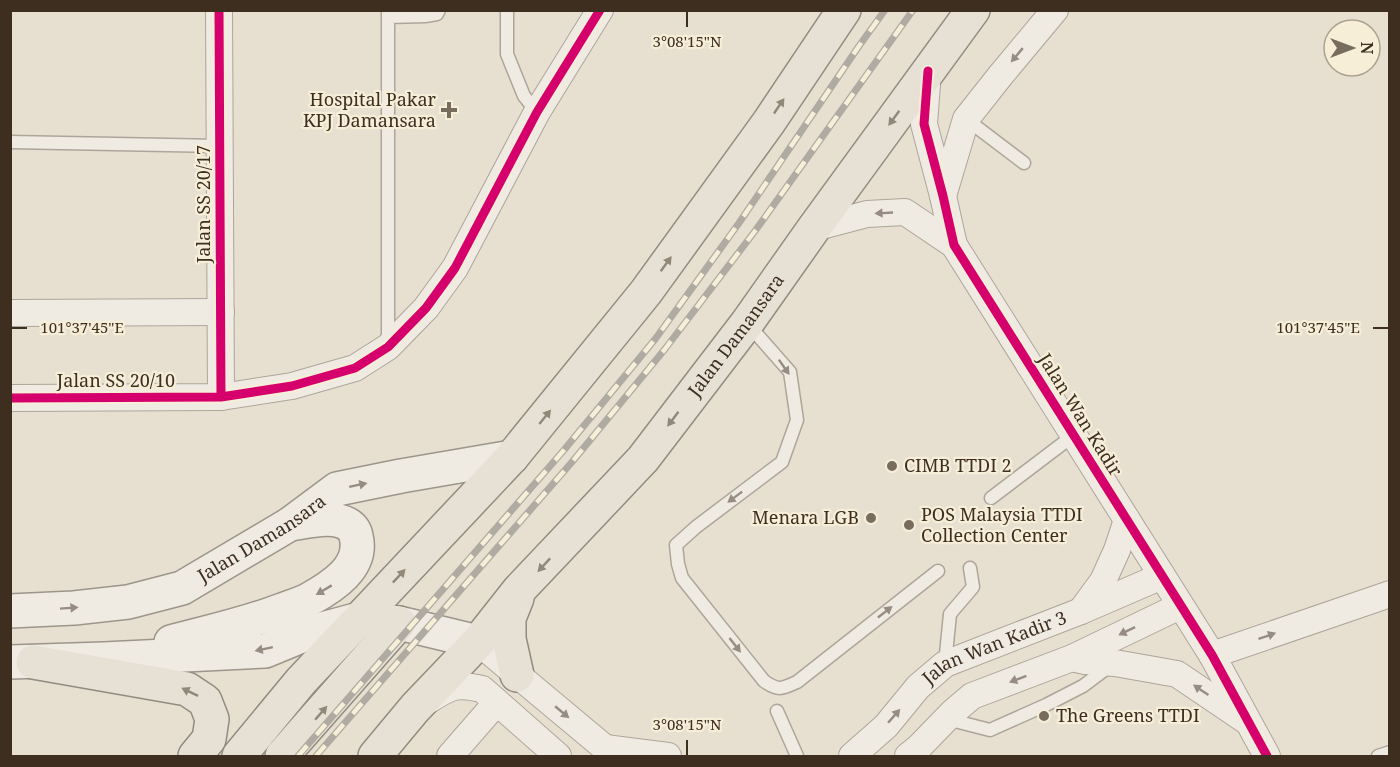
<svg xmlns="http://www.w3.org/2000/svg" width="1400" height="767" viewBox="0 0 1400 767" font-family="'Noto Serif',serif">
  <style>
    .lines { fill: none; stroke-linecap: round; stroke-linejoin: round }
    .lane-casing { stroke: #ada599; stroke-width: 15 }
    .street-casing { stroke: #ada599; stroke-width: 28 }
    .secondary-casing { stroke: #9c958a; stroke-width: 36 }
    .primary-casing { stroke: #928b80; stroke-width: 36 }
    .lane { stroke: #efebe3; stroke-width: 12 }
    .street { stroke: #efebe3; stroke-width: 26 }
    .secondary { stroke: #efebe3; stroke-width: 33 }
    .primary { stroke: #e6e1d4; stroke-width: 33 }
    .rail-casing { stroke: #afaaa2; stroke-width: 7 }
    .rail { stroke: #f7eed8; stroke-width: 4.5; stroke-dasharray: 14; stroke-linecap: butt }
    .cycleway-casing { stroke: #f7eed8; stroke-width: 13 }
    .cycleway { stroke: #d6006c; stroke-width: 9 }
    .oneway { fill: #968c82 }
    .oneway2 { fill: #92887a }
    .ticks { fill: none; stroke: #3d2e20; stroke-width: 2 }
    .poi-dot { fill: #786c5e; stroke: #f7eed8; stroke-width: 2 }
    .labels { text-anchor: middle; stroke-width: 4.5; stroke-linejoin: round; paint-order: stroke }
    .poi-label { font-size: 18px; fill: #3d2e20; stroke: #f7eed8; text-anchor: start }
    .street-label { font-size: 18px; fill: #3d2e20; stroke: #f7eed8 }
    .ticks-label { font-size: 15px; text-anchor: middle; fill: #3d2e20; stroke: #f7eed8; stroke-width: 4.5; stroke-linejoin: round; paint-order: stroke }
  </style>
  <rect width="100%" height="100%" fill="#e7e0d1"/>
  <g class="lines">
    <g class="lane-casing">
      <path id="lane" d="M 507,10 L 507,54 L 524,96 L 537,112
        M 388,17 L 425,16 L 437,14 L 439,10
        M 966,119 L 1024,163
        M 10,142 L 220,146
        M 747,323 L 790,372 L 797,420 L 782,462 L 696,527 L 676,545 L 678,564 L 682,578 L 764,681 C 778,691 782,689 797,682 L 938,571
        M 388,343 L 388,10
        M 991,498 L 1074,435
        M 945,664 L 950,614 L 973,587 L 970,568
        M 777,711 L 797,756
        M 947,719 L 990,730 L 1046,705 L 1083,686 L 1111,665
        M 1378,756 L 1390,752"/>
    </g>
    <g class="street-casing">
      <g id="street">
        <path d="M 219,10 L 221,397"/>
        <path d="M 928,71 L 924,124 L 943,196 L 954,245 L 1212,655 L 1267,756"/>
        <path d="M 943,196 L 966,119 L 1000,76 L 1055,10"/>
        <path d="M 814,228 L 867,214 L 905,212 L 954,245"/>
        <path d="M 10,313 L 221,312"/>
        <path d="M 10,398 L 221,397 L 292,386 L 355,368 L 388,347 L 426,308 L 455,268 L 537,112 L 600,10"/>
        <path d="M 1081,611 L 1103,581 L 1117,550 L 1127,520"/>
        <path d="M 478,642 L 605,748 L 611,756"/>
        <path d="M 1212,655 L 1390,594"/>
        <path d="M 1072,658 L 1085,661 L 1115,663 L 1177,674 L 1245,720"/>
        <path d="M 429,700 C 451,686 456,683 482,689 L 558,756"/>
        <path d="M 605,748 L 668,756"/>
        <path d="M 450,756 L 490,710 L 501,706"/>
        <path id="s1" d="M 852,756 L 886,726 L 918,687 L 945,664 L 1081,611 L 1162,576"/>
        <path d="M 908,756 L 918,748 L 952,713 L 972,696 L 1072,658 L 1180,606"/>
      </g>
    </g>
    <g class="secondary-casing">
      <g id="secondary">
        <path id="s2" d="M 10,611 L 74,608 L 128,602 L 182,588 L 290,524 L 337,489 L 401,476 L 512,457"/>
        <path d="M 171,642 C 208,632 246,624 282,610 C 290,607 300,604 308,600 C 332,587 364,567 356,536 C 354,526 345,522 336,520 C 321,517 305,522 290,524"/>
        <path d="M 10,662 L 104,659 L 265,651 L 311,632 L 359,619 L 399,623 L 478,642"/>
      </g>
    </g>
    <g class="primary-casing">
      <g id="primary">
        <path d="M 517,598 L 509,618 L 509,639 L 517,675"/>
        <path d="M 33,662 L 187,689 L 205,701 L 212,719 L 209,739 L 195,756"/>
        <path d="M 239,756 L 301,681 L 512,457 L 646,292 L 769,122 L 844,10"/>
        <path d="M 282,756 L 399,623"/>
        <path id="s3" d="M 375,756 L 415,708 L 478,642 L 519,590 L 643,459 L 747,323 L 814,228 L 973,10"/>
      </g>
    </g>
    <use href="#lane" class="lane"/>
    <use href="#street" class="street"/>
    <use href="#secondary" class="secondary"/>
    <use href="#primary" class="primary"/>
    <g class="rail-casing">
      <path id="rail" d="M 298,756 L 564,450 L 656,338 L 739,223 L 859,46 L 885,10
        M 316,756 L 572,462 L 665,349 L 755,231 L 913,10"/>
    </g>
    <use href="#rail" class="rail"/>
    <g class="cycleway-casing">
      <path id="cycleway" d="M 219,10 L 221,397
        M 928,71 L 924,124 L 943,196 L 954,245 L 1212,655 L 1267,756
        M 10,398 L 221,397 L 292,386 L 355,368 L 388,347 L 426,308 L 455,268 L 537,112 L 600,10"/>
    </g>
    <use href="#cycleway" class="cycleway"/>
  </g>
  <defs><path id="oneway-solid" d="M-6-.8H1V-3.2L6.5 0L1 3.2V.8H-6Z" transform="scale(1.5)"/></defs>
  <g class="oneway">
    <use href="#oneway-solid" transform="translate(1017 55) rotate(130)"/>
    <use href="#oneway-solid" transform="translate(884 213) rotate(177)"/>
    <use href="#oneway-solid" transform="translate(784 367) rotate(55)"/>
    <use href="#oneway-solid" transform="translate(358 485) rotate(-12)"/>
    <use href="#oneway-solid" transform="translate(735 497) rotate(143)"/>
    <use href="#oneway-solid" transform="translate(324 590) rotate(149)"/>
    <use href="#oneway-solid" transform="translate(69 608) rotate(-4)"/>
    <use href="#oneway-solid" transform="translate(885 612) rotate(-38)"/>
    <use href="#oneway-solid" transform="translate(1127 631) rotate(154)"/>
    <use href="#oneway-solid" transform="translate(1267 636) rotate(-19)"/>
    <use href="#oneway-solid" transform="translate(735 645) rotate(52)"/>
    <use href="#oneway-solid" transform="translate(264 649) rotate(168)"/>
    <use href="#oneway-solid" transform="translate(1018 679) rotate(159)"/>
    <use href="#oneway-solid" transform="translate(1201 690) rotate(-146)"/>
    <use href="#oneway-solid" transform="translate(562 712) rotate(40)"/>
    <use href="#oneway-solid" transform="translate(894 716) rotate(-49)"/>
  </g>
  <g class="oneway2">
    <use href="#oneway-solid" transform="translate(779 106) rotate(-56)"/>
    <use href="#oneway-solid" transform="translate(894 118) rotate(126)"/>
    <use href="#oneway-solid" transform="translate(666 264) rotate(-54)"/>
    <use href="#oneway-solid" transform="translate(545 417) rotate(-51)"/>
    <use href="#oneway-solid" transform="translate(673 419) rotate(127)"/>
    <use href="#oneway-solid" transform="translate(544 565) rotate(133)"/>
    <use href="#oneway-solid" transform="translate(399 576) rotate(-47)"/>
    <use href="#oneway-solid" transform="translate(190 692) rotate(-154)"/>
    <use href="#oneway-solid" transform="translate(321 713) rotate(-49)"/>
  </g>
  <path class="ticks" d="M 687,12 L 687,27M 12,328 L 27,328M 1373,328 L 1388,328M 687,740 L 687,755"/>
  <g class="poi-dot">
    <path d="M446 101h6v6h6v6h-6v6h-6v-6h-6v-6h6z"/>
    <circle cx="892" cy="466" r="6"/>
    <circle cx="871" cy="518" r="6"/>
    <circle cx="909" cy="525" r="6"/>
    <circle cx="1044" cy="716" r="6"/>
  </g>
  <g class="labels">
    <g class="poi-label">
      <text x="436" y="106" text-anchor="end">Hospital Pakar<tspan x="436" dy="21">KPJ Damansara</tspan></text>
      <text x="904" y="472">CIMB TTDI 2</text>
      <text x="921" y="521">POS Malaysia TTDI<tspan x="921" dy="21">Collection Center</tspan></text>
      <text x="859" y="524" text-anchor="end">Menara LGB</text>
      <text x="1056" y="722">The Greens TTDI</text>
    </g>
    <g class="street-label">
      <text transform="translate(204 204) rotate(-90)" y="6">Jalan SS 20/17</text>
      <text dy="6" stroke="none"><textPath href="#s3" startOffset="555">Jalan Damansara</textPath></text>
      <text x="116" y="387">Jalan SS 20/10</text>
      <text transform="translate(1080 415) rotate(58)" y="6">Jalan Wan Kadir</text>
      <text dy="6" stroke="none"><textPath href="#s2" startOffset="268">Jalan Damansara</textPath></text>
      <text dy="6" stroke="none"><textPath href="#s1" startOffset="183">Jalan Wan Kadir 3</textPath></text>
    </g>
  </g>
  <g class="ticks-label">
    <text x="687" y="47">3°08'15"N</text>
    <text x="1318" y="333">101°37'45"E</text>
    <text x="82" y="333">101°37'45"E</text>
    <text x="687" y="730">3°08'15"N</text>
  </g>
  <rect width="1400" height="767" fill="none" stroke="#3d2e20" stroke-width="24"/>
  <g transform="translate(1352 48) rotate(90)"><circle r="28" fill="#f7eed8" stroke="#ada18e" stroke-width="1.5"/>
  <path d="M0-4.5L10 22L0 15L-10 22Z" fill="#786c5e"/>
  <text y="-9" font-size="16" font-weight="bold" text-anchor="middle" fill="#3d2e20">N</text>
  </g>
</svg>
